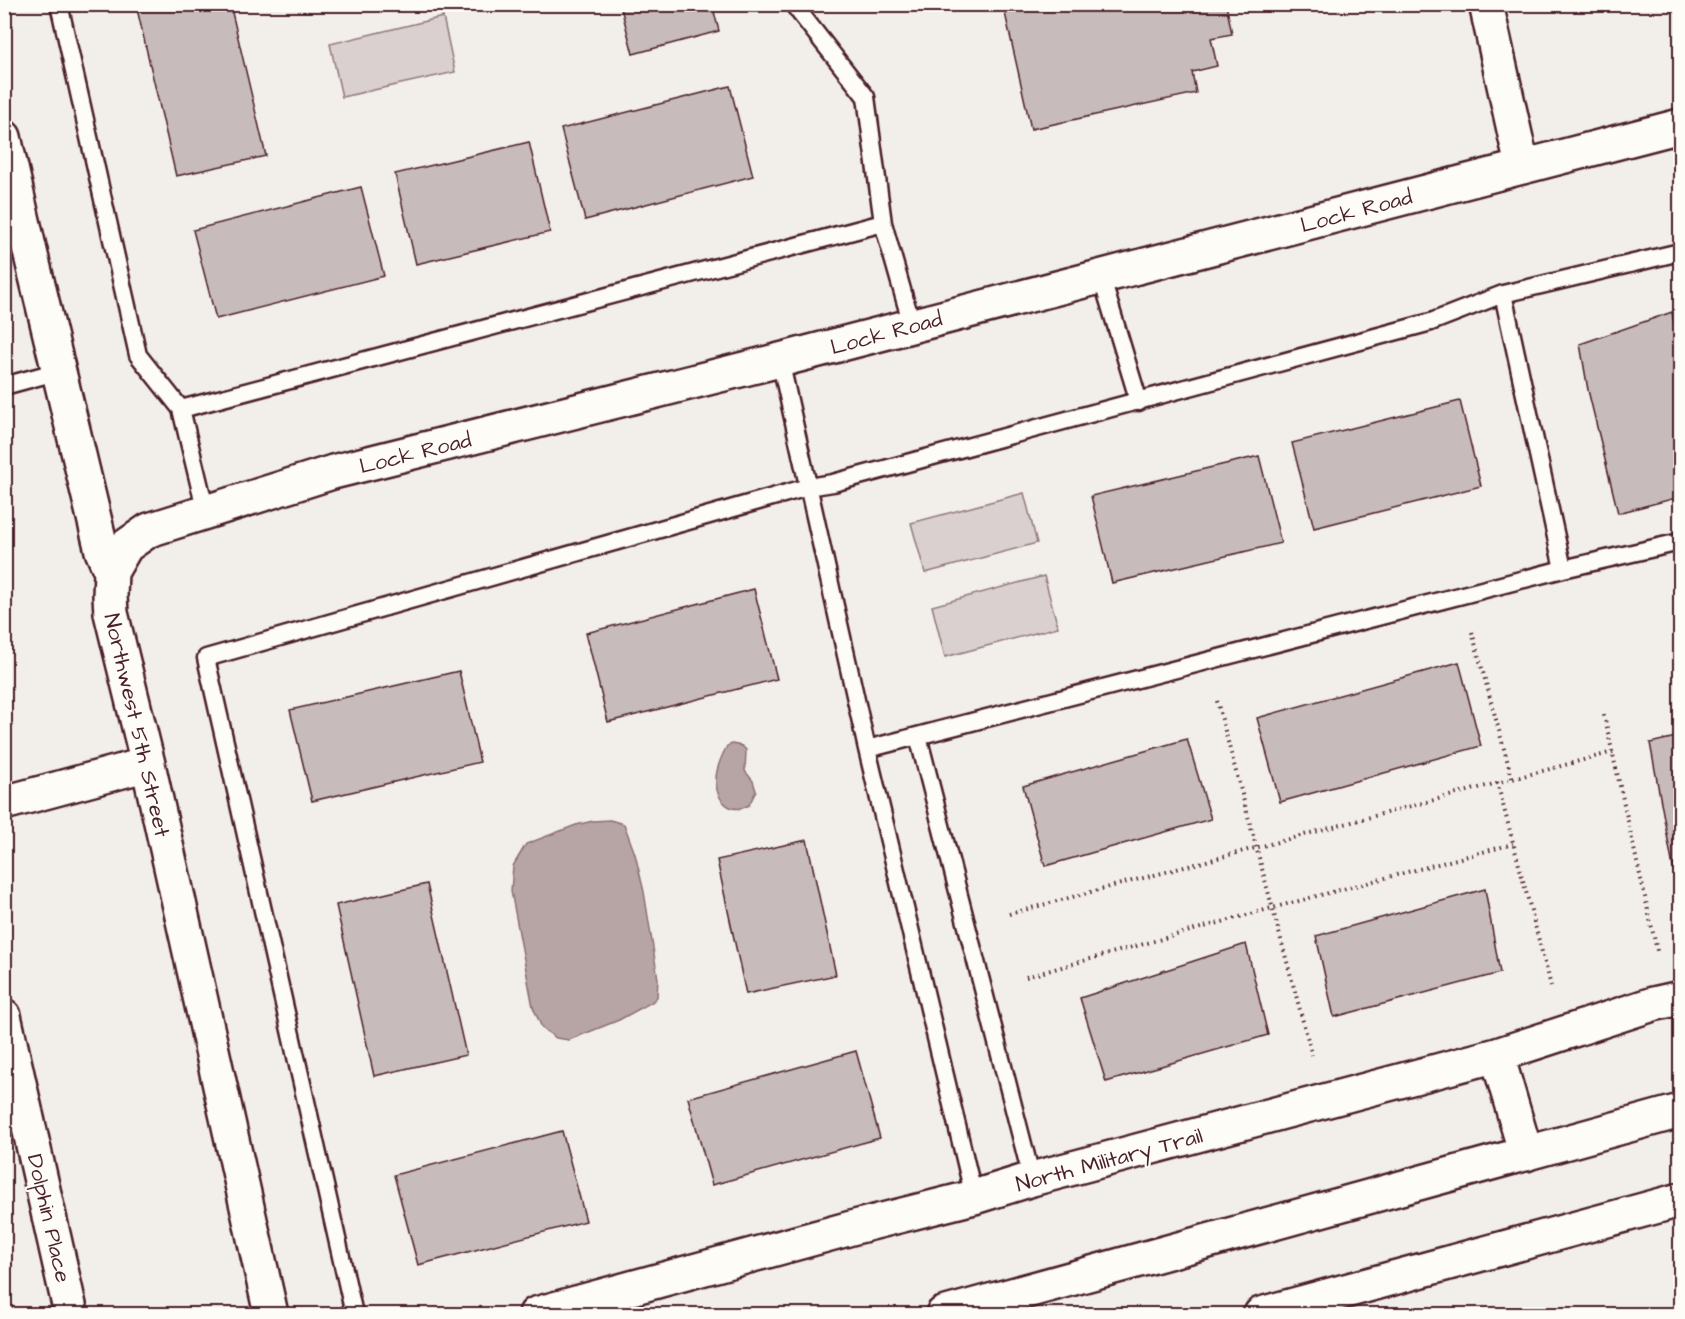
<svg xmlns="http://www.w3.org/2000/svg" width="1685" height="1319" viewBox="0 0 1685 1319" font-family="'Architects Daughter',sans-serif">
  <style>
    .green { fill: #d9d0cf; stroke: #92787d; stroke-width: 1.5 }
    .water { fill: #b7a5a6; stroke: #8b6f75; stroke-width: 1.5 }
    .building { fill: #c8bbbb; stroke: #4a1f2b; stroke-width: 1.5 }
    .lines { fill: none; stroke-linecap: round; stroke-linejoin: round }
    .lane-casing { stroke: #4a1f2b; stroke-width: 21 }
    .street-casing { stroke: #4a1f2b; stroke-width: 38 }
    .secondary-casing { stroke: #4a1f2b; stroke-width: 38 }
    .path { stroke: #4a1f2b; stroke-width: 4; stroke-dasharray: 1.5 4.5; stroke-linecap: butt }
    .lane { stroke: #fdfcf7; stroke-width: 16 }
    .street { stroke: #fdfcf7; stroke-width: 33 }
    .secondary { stroke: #fdfcf7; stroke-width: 33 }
    .labels { text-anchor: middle; stroke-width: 4.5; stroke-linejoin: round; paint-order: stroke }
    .street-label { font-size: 22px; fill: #4a1f2b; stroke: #fdfcf7 }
  </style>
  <rect width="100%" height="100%" fill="#f2efeb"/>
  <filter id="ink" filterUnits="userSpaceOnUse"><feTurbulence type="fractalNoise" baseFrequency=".0167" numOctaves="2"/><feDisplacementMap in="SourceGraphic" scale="12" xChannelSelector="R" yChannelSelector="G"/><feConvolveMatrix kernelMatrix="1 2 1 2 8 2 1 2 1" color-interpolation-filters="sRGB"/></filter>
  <g filter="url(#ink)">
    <path class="green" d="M 443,17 L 455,72 L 342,97 L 330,44 Z
      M 1024,493 L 1037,543 L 925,573 L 911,523 Z
      M 1044,576 L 1058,627 L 945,657 L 932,606 Z"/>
    <path class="water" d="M 732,744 L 742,746 L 746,750 L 745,771 L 753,781 L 756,791 L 749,805 C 732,815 717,802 716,783 C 715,770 721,757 727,746 Z
      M 610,820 L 624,824 L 635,854 L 644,892 L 658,979 L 657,997 L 652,1002 L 619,1020 L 569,1040 L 556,1038 L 542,1028 L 533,1007 L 511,891 L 513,866 L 526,844 L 576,825 L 593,821 Z"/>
    <path class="building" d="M 154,4 L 230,4 L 266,156 L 176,176 L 137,9 Z
      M 620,4 L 712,4 L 719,31 L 633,54 Z
      M 1003,4 L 1226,4 L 1232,34 L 1211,38 L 1217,66 L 1192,72 L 1196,93 L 1031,129 Z
      M 730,86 L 753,176 L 585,220 L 561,129 Z
      M 529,142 L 550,232 L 416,264 L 395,174 Z
      M 361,187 L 384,276 L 216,319 L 193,230 Z
      M 1672,312 L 1680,362 L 1680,497 L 1618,513 L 1588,390 L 1580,344 Z
      M 1460,401 L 1481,486 L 1314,528 L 1292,443 Z
      M 1259,456 L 1281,543 L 1112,583 L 1091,496 Z
      M 754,589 L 777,679 L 608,722 L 586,633 Z
      M 1459,662 L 1481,746 L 1280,802 L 1257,718 Z
      M 459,671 L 480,762 L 312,801 L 290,710 Z
      M 1680,736 L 1680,905 L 1650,743 Z
      M 1187,739 L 1211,819 L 1045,866 L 1023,786 Z
      M 807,840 L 836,975 L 746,994 L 717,860 Z
      M 427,884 L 466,1055 L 374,1076 L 336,905 Z
      M 1485,889 L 1500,973 L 1334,1017 L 1316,936 Z
      M 1246,944 L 1268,1035 L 1106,1082 L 1080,998 Z
      M 856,1051 L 880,1138 L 712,1185 L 688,1098 Z
      M 562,1131 L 586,1221 L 418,1265 L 394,1175 Z"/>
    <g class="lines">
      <g class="lane-casing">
        <path id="lane" d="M 59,4 L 138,355 L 181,409
          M 793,4 L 866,97 L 883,223
          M 1680,252 L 1503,294 L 1563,569 L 1680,542
          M 1101,276 L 1139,402
          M 780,360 L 867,749 L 1563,569
          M 4,386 L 59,371
          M 206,512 L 181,409 L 883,223 L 912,325
          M 918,736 L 1032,1179
          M 867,749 L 974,1197
          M 354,1314 L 206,658 L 808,487 L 833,483 L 1431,322 L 1503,294"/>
      </g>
      <g class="street-casing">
        <path id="street" d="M 1486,4 L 1522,166
          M 4,137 L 28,243 L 102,551 L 111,572 L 110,596 L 111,613 L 148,764 L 271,1314
          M 111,572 L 126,546 L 149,530 L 333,472 L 780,360 L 1680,126
          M 4,803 L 148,764
          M 4,1016 L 71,1314
          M 1497,1055 L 1526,1154
          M 536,1314 L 855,1227 L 974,1197 L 1032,1179 L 1497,1055 L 1653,1004 L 1680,998"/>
      </g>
      <g class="secondary-casing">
        <path id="secondary" d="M 943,1314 L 1680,1111
          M 1261,1314 L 1680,1200"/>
      </g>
      <path class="path" d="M 1472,632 L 1512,778
        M 1217,701 L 1312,1055
        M 1604,715 L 1658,955
        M 1497,782 L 1551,986
        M 1009,914 L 1613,752
        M 1026,977 L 1272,908 L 1513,844"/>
      <use href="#lane" class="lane"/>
      <use href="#street" class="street"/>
      <use href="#secondary" class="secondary"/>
    </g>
  </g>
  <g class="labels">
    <g class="street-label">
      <text transform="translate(1356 210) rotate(-15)" y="8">Lock Road</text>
      <text transform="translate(886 332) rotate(-15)" y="8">Lock Road</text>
      <text transform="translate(415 452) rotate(-14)" y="8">Lock Road</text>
      <text transform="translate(138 725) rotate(77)" y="8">Northwest 5th Street</text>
      <text transform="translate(1109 1159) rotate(-15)" y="8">North Military Trail</text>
      <text transform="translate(50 1218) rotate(77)" y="8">Dolphin Place</text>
    </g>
  </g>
  <rect width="1685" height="1319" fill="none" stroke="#fdfcf7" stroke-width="24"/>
  <rect x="12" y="12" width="1661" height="1295" fill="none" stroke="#4a1f2b" stroke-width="2" filter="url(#ink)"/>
</svg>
